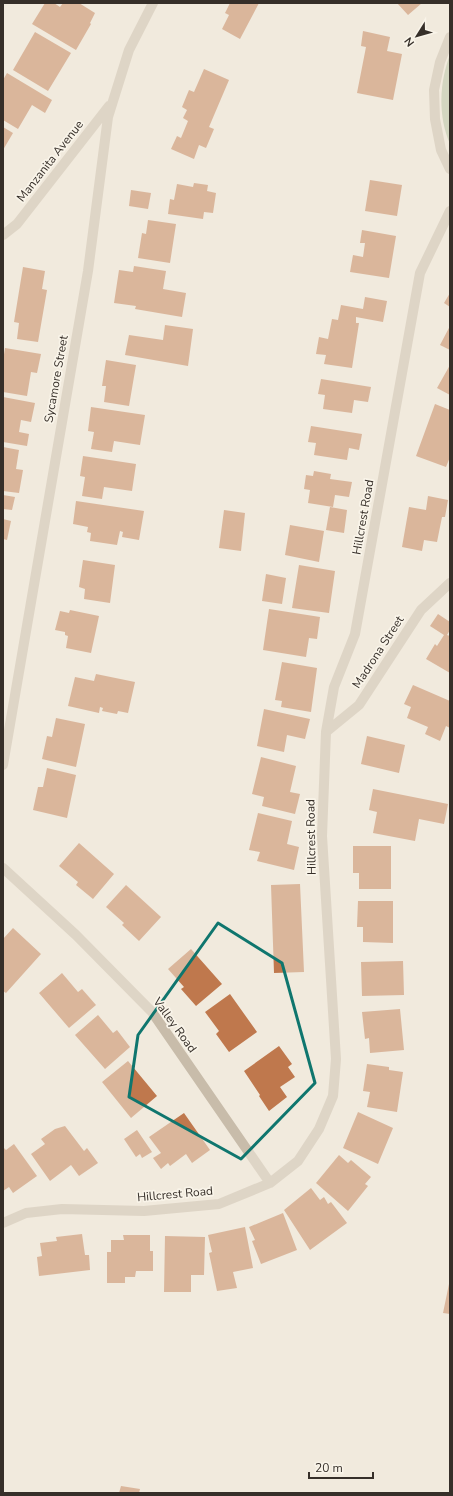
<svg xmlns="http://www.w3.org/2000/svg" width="453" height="1496" viewBox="0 0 453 1496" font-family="'Nunito Sans',sans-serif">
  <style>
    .green { fill: #afbf9e }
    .building { fill: #bf784d }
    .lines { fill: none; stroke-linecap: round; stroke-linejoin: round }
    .minor { stroke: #c8bcaa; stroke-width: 10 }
    .marked { fill: none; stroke: #0f766e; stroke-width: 3; stroke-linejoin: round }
    .labels { text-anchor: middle; stroke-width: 3.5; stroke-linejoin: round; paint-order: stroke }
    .street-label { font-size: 12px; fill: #362f29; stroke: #f9f4e9 }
  </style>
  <rect width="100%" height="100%" fill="#f1eadd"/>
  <path class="green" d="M 450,55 L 450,144 C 438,117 439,83 450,55 Z"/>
  <path class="building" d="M 45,3 L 54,3 L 60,7 L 63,3 L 79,3 L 95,13 L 90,23 L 91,24 L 76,50 L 32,24 Z
    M 230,3 L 259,3 L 240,39 L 222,29 L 229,15 L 225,13 Z
    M 397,3 L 422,3 L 408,15 Z
    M 363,31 L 390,37 L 387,51 L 402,54 L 393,100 L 357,93 L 366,47 L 361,46 Z
    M 35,32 L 71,53 L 48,91 L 13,70 Z
    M 204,69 L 229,80 L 209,127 L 214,129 L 206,148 L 199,145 L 194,159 L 171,149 L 177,136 L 181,138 L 188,121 L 183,118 L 187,110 L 182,107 L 189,90 L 194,92 Z
    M 7,73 L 52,100 L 45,113 L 32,105 L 18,129 L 3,120 L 3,80 Z
    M 3,127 L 13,133 L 3,150 Z
    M 370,180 L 402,185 L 397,216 L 365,211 Z
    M 194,183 L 208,185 L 207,191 L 216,193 L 213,213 L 204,212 L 203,219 L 168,214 L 170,199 L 174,200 L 177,184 L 193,187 Z
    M 131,190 L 151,193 L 148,209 L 129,206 Z
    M 148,220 L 176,224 L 170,263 L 138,258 L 142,233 L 146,234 Z
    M 362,230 L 396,236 L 389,278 L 350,272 L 353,255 L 363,257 L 365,243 L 360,243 Z
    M 134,266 L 166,271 L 163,289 L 186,293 L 182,317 L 135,309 L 136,306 L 114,303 L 119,270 L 133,272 Z
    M 23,267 L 45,271 L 42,289 L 47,290 L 38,342 L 17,339 L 19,323 L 14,322 Z
    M 450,293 L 450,307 L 444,303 Z
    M 365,297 L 387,301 L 383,322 L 356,317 L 356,323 L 359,323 L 352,368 L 324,364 L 326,355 L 316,354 L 319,337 L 328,339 L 332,319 L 338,320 L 341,305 L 363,309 Z
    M 165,325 L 193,329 L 188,366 L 125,355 L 129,335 L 163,340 Z
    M 450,326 L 450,350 L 440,345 Z
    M 5,348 L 41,354 L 37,373 L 31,372 L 27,396 L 3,392 L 3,361 Z
    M 106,360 L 136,365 L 129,406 L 104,402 L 106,386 L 102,386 Z
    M 450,365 L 450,395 L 437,388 Z
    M 321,379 L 371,387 L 368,402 L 354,400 L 352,413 L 323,409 L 325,395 L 318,394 Z
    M 3,397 L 35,403 L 31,422 L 21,420 L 19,432 L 29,434 L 27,446 L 3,442 Z
    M 435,404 L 450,410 L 450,457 L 446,467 L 416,456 Z
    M 91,407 L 145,415 L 140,445 L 114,441 L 112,452 L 91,449 L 94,432 L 88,431 Z
    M 311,426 L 362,434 L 359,450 L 349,448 L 347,460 L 314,455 L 316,443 L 308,442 Z
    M 3,447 L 19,450 L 16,469 L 23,470 L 19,493 L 3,491 Z
    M 83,456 L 136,464 L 132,491 L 104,487 L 102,499 L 82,496 L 85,477 L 80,476 Z
    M 314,471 L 331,474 L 330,479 L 352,482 L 349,497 L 335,495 L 333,507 L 308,503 L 310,490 L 304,489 L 306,475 L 313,476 Z
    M 3,495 L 15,497 L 12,510 L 3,509 Z
    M 428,496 L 448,500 L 445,517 L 442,517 L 437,542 L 424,540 L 422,551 L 402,547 L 409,507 L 426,510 Z
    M 76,501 L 144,511 L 139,540 L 122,537 L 123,532 L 120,531 L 117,545 L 90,541 L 91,533 L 87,532 L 88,527 L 73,524 Z
    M 330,507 L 347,510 L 344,533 L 326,530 Z
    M 224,510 L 245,513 L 241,551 L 219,548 Z
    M 3,519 L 11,521 L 7,540 L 3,539 Z
    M 290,525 L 324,531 L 319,562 L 285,555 Z
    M 83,560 L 115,565 L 110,603 L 84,599 L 85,589 L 79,587 Z
    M 299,565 L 335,571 L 329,613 L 292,608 Z
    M 266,574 L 286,578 L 282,604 L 262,601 Z
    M 269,609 L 320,617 L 317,639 L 309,638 L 306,657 L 263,650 Z
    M 70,610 L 99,616 L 91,653 L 66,648 L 68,636 L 65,635 L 65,632 L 55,630 L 60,611 L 69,613 Z
    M 438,614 L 450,622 L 450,630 L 447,635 L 450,636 L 450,673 L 426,659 L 435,644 L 437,646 L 444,635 L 430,626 Z
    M 282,662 L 317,668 L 311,712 L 281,707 L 282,701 L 275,700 Z
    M 96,674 L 135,682 L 128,713 L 118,711 L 117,714 L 102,711 L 103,708 L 100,707 L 99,713 L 68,706 L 75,677 L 94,681 Z
    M 413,685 L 450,701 L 450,728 L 446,726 L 440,741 L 425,734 L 428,727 L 407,718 L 411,707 L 404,704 Z
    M 264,709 L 310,719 L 305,739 L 287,735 L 284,752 L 257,746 Z
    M 56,718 L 85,724 L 76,767 L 42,759 L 47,736 L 52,737 Z
    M 367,736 L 405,745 L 399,773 L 361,764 Z
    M 261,757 L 296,766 L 290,792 L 300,794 L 295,814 L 262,806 L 264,797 L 252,794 Z
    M 47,768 L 76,775 L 67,818 L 33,810 L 38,787 L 43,787 Z
    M 373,789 L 448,804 L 444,824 L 419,819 L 415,841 L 373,833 L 377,812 L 369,810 Z
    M 258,813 L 292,821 L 287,844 L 299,847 L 294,870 L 257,861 L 260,852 L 249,850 Z
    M 79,843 L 114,874 L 93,899 L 76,885 L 78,882 L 59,866 Z
    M 353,846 L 391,846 L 391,889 L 359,889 L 359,873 L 353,873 Z
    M 300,884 L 304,972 L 274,973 L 271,885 Z
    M 126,885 L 161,917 L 139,941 L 122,925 L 124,923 L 106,907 Z
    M 358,901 L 393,901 L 393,943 L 363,942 L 363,927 L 357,927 Z
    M 13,928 L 41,954 L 6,993 L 3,991 L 3,939 Z
    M 191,949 L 222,984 L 196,1006 L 181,989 L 184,987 L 168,969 Z
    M 403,961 L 404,995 L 362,996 L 361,962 Z
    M 62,973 L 78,992 L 82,989 L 96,1005 L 69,1028 L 39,993 Z
    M 230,994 L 257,1032 L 229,1052 L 216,1034 L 219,1031 L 205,1012 Z
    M 400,1009 L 404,1050 L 370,1053 L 369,1038 L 365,1039 L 362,1012 Z
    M 98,1015 L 113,1033 L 117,1030 L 130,1047 L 105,1069 L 75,1035 Z
    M 279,1046 L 292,1064 L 288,1067 L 295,1077 L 280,1087 L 287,1097 L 269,1111 L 259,1096 L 260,1095 L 244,1071 Z
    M 128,1061 L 157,1096 L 131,1118 L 102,1082 Z
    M 367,1064 L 389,1067 L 389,1070 L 403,1072 L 397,1112 L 367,1107 L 370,1092 L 363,1091 Z
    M 358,1112 L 393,1128 L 378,1164 L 343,1148 Z
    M 184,1113 L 210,1150 L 192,1163 L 186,1154 L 170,1166 L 168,1163 L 161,1169 L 153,1158 L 161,1153 L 149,1137 Z
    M 65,1126 L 84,1151 L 87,1148 L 98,1163 L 79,1176 L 71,1165 L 50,1181 L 31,1154 L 45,1144 L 41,1139 L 55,1129 Z
    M 137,1130 L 152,1152 L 142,1158 L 140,1154 L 136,1157 L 124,1139 Z
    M 14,1144 L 37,1176 L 13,1193 L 9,1187 L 3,1191 L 3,1147 L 6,1150 Z
    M 339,1155 L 348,1163 L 351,1160 L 371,1177 L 365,1184 L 368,1186 L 348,1211 L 316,1183 Z
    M 311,1188 L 320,1200 L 324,1197 L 328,1204 L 331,1202 L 347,1223 L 310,1250 L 284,1210 Z
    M 283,1213 L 297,1250 L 261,1264 L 252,1241 L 255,1240 L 249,1227 Z
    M 245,1227 L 253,1268 L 233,1272 L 237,1288 L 217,1291 L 209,1253 L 212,1252 L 208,1235 Z
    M 82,1234 L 85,1255 L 89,1255 L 90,1270 L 39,1276 L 37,1257 L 42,1256 L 40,1243 L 57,1241 L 56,1237 Z
    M 123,1235 L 150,1235 L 150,1251 L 153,1251 L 153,1271 L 136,1271 L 135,1277 L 125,1277 L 125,1283 L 107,1283 L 107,1252 L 111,1252 L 111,1240 L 124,1240 Z
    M 165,1236 L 205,1237 L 204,1275 L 191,1275 L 191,1292 L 164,1292 Z
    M 449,1284 L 450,1284 L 450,1314 L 443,1313 Z
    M 121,1486 L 140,1489 L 139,1493 L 119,1493 Z"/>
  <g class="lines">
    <path class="minor" d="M 450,37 L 440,62 L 434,90 L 435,119 L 441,150 L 450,169
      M 3,235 L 17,224 L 109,106
      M 326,732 L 359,705 L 421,610 L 450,583
      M 3,765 L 88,271 L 108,117 L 129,50 L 153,3
      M 3,868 L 76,935 L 152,1012 L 270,1183
      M 3,1223 L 26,1213 L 62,1209 L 144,1211 L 219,1204 L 270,1183 L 298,1161 L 319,1129 L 333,1096 L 336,1059 L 322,836 L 326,732 L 334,687 L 355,634 L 420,273 L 450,211"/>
  </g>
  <path d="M0 0H453V1496H0ZM 218,923 L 282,963 L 315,1083 L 241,1159 L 129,1097 L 138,1035 Z" fill="#f1eadd" fill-opacity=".55" fill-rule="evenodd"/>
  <path class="marked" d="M 218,923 L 282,963 L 315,1083 L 241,1159 L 129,1097 L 138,1035 Z"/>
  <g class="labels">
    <g class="street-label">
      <text transform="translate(50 161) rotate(-52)" y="4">Manzanita Avenue</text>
      <text transform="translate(56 379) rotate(-80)" y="4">Sycamore Street</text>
      <text transform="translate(363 517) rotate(-80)" y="4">Hillcrest Road</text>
      <text transform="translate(378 652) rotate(-57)" y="4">Madrona Street</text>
      <text transform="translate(311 837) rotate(-91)" y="4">Hillcrest Road</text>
      <text transform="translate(175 1025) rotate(54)" y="4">Valley Road</text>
      <text transform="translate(175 1194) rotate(-5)" y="4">Hillcrest Road</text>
    </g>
  </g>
  <rect width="453" height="1496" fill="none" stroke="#362f29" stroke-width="8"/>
  <g transform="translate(417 36) rotate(233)" stroke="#f9f4e9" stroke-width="3" paint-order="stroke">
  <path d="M0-3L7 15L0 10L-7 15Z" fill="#362f29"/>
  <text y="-6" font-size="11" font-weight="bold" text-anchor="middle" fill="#362f29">N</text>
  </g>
  <path d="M309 1472v6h64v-6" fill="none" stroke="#362f29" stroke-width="2"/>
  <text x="315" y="1472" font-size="12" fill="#362f29" stroke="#f9f4e9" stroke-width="3" paint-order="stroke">20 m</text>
</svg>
